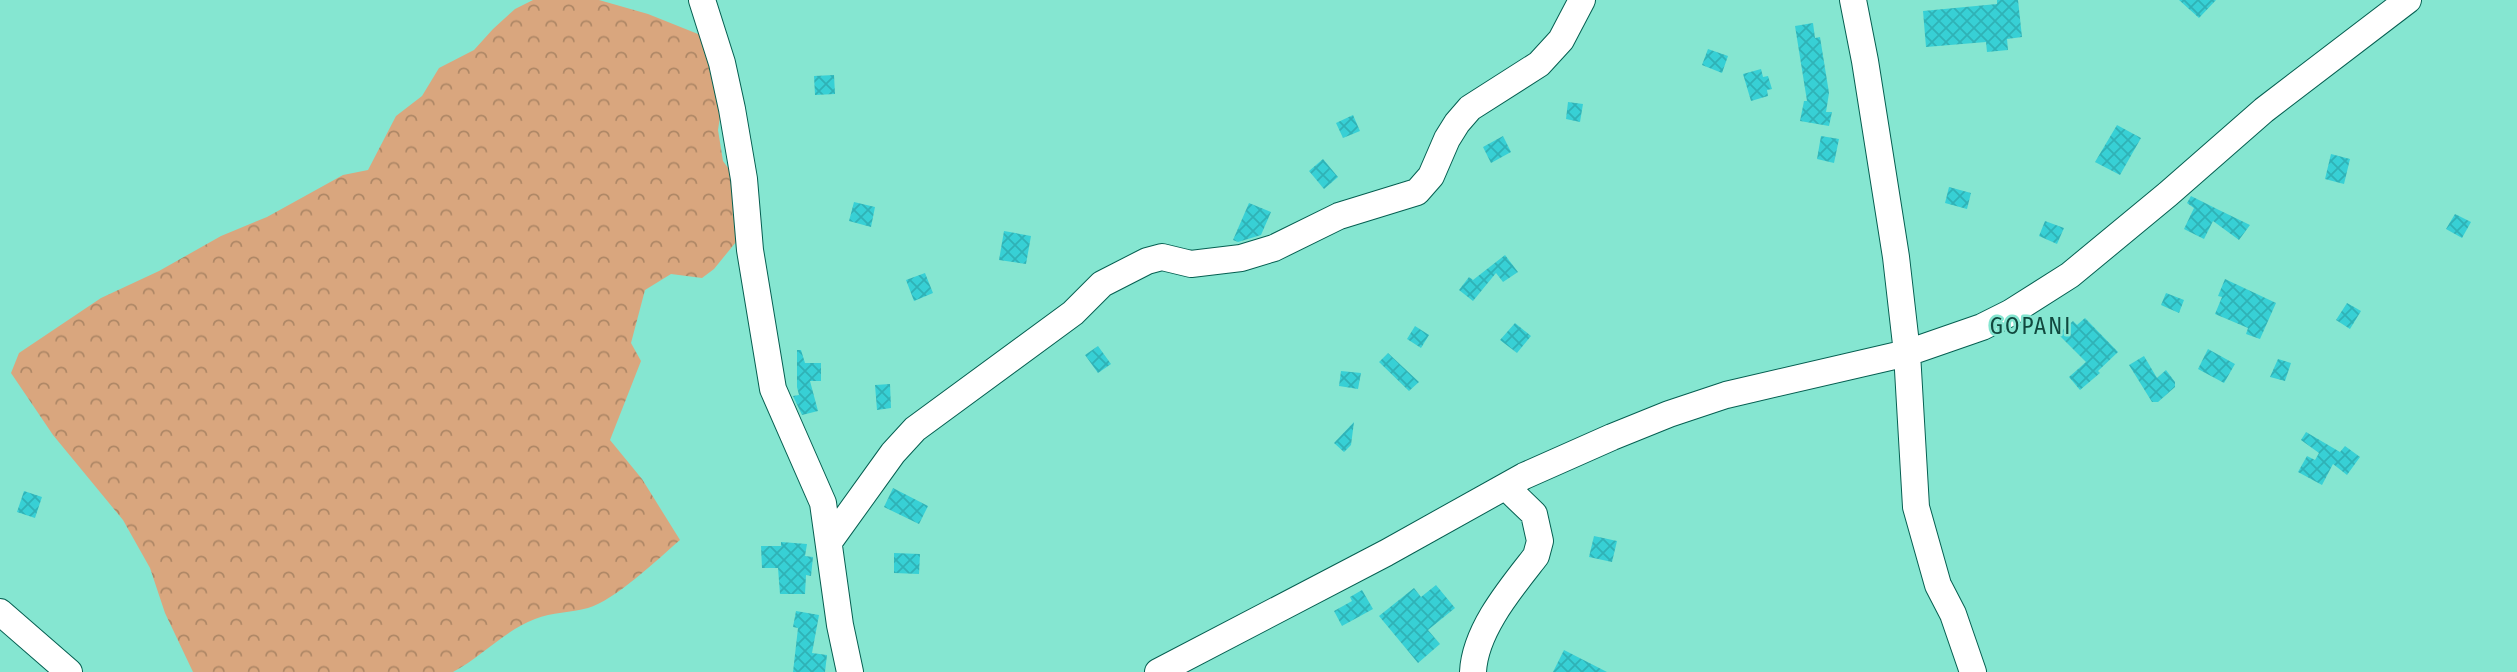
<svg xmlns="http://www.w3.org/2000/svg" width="2517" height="672" viewBox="0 0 2517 672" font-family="'Fira Sans Condensed',sans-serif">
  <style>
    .forest { fill: url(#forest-crowns) }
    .building { fill: url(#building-cross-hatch) }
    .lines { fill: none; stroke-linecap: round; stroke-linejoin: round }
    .minor-casing { stroke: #055f51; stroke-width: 28 }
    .minor { stroke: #fff; stroke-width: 26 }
    .labels { text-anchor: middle; stroke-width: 5; stroke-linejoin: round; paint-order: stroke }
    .quarter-label { font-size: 23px; letter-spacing: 2px; fill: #11483e; stroke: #85e6d1 }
  </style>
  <defs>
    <pattern id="forest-crowns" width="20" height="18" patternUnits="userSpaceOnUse" patternTransform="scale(1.75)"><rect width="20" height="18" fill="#d9a67e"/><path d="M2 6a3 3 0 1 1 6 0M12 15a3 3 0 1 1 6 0" fill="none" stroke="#ae8766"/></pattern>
    <pattern id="building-cross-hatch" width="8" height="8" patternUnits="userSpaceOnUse" patternTransform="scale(1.75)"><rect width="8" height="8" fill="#37d0d5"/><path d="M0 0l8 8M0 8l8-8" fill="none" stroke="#2fb2b6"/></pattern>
  </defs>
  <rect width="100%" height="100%" fill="#85e6d1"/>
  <path class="forest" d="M 533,0 L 599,0 L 648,14 L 708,38 L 722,104 L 718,130 L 723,161 L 739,183 L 743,211 L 736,242 L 714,269 L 702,278 L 671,274 L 645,290 L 631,343 L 641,361 L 610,440 L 642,479 L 680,540 C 658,559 614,601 588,608 C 571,613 552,612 535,619 C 504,631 481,657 453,672 L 193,672 L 165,613 L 150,568 L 123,520 L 53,435 L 11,373 L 19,353 L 101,298 L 159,271 L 221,236 L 267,217 L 343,175 L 368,170 L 396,116 L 422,96 L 439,68 L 474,50 L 493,29 L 515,9 Z"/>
  <path class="building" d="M 1997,0 L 2018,0 L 2022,37 L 2007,39 L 2008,50 L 1987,52 L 1986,42 L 1926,47 L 1923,11 L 1997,4 Z
    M 2179,0 L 2216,0 L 2199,18 Z
    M 1813,23 L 1815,38 L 1820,37 L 1829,93 L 1826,112 L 1832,112 L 1829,126 L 1800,121 L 1804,101 L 1807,101 L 1795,26 Z
    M 1708,49 L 1728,56 L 1722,73 L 1702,65 Z
    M 1761,69 L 1763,77 L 1768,76 L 1772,89 L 1767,90 L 1768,96 L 1751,101 L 1743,74 Z
    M 834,75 L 835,94 L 815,95 L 814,76 Z
    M 1568,102 L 1583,104 L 1580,122 L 1566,119 Z
    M 1353,115 L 1360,131 L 1343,138 L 1336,123 Z
    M 2117,125 L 2141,138 L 2120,175 L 2095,162 Z
    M 1503,136 L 1511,152 L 1491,163 L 1483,147 Z
    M 1821,136 L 1839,139 L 1834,163 L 1817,159 Z
    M 2331,154 L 2350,159 L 2344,184 L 2325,179 Z
    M 1323,159 L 1338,177 L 1324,189 L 1309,171 Z
    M 1949,187 L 1971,193 L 1967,209 L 1945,203 Z
    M 2191,196 L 2219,210 L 2250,225 L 2239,240 L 2213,221 L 2204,239 L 2184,229 L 2194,208 L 2187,203 Z
    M 854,202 L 875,207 L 871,227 L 849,221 Z
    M 1249,203 L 1271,212 L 1261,235 L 1238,242 L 1233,240 Z
    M 2455,214 L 2471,222 L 2462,238 L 2446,229 Z
    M 2045,221 L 2064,228 L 2057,244 L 2039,236 Z
    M 1004,231 L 1031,236 L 1026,264 L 999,260 Z
    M 1505,255 L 1518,272 L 1503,282 L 1496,273 L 1473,301 L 1459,290 L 1469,277 L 1473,280 Z
    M 925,273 L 933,293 L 914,301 L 906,280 Z
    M 2225,279 L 2276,303 L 2260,339 L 2246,334 L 2248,328 L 2215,314 L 2222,297 L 2218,296 Z
    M 2166,293 L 2184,300 L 2179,313 L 2161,305 Z
    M 2347,303 L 2361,311 L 2350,329 L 2336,320 Z
    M 2085,318 L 2118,352 L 2098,371 L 2100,373 L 2080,390 L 2069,377 L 2086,362 L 2058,334 L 2073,321 L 2077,325 Z
    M 1515,323 L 1531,336 L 1517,353 L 1500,340 Z
    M 1415,326 L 1429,335 L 1421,348 L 1407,339 Z
    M 1098,346 L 1111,364 L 1098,373 L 1085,355 Z
    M 2208,349 L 2235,364 L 2224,383 L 2198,369 Z
    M 797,350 L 801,350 L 805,363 L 821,363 L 821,381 L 810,381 L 818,411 L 802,415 L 793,396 L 799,395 L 797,387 Z
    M 1388,353 L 1419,382 L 1409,391 L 1379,362 Z
    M 2144,356 L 2157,378 L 2166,370 L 2175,382 L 2175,387 L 2158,402 L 2152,402 L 2129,365 Z
    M 2278,359 L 2291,363 L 2285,381 L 2270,377 Z
    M 1341,371 L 1361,373 L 1358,389 L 1339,386 Z
    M 890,384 L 891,408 L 877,410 L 875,385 Z
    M 1354,422 L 1351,445 L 1344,452 L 1334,443 Z
    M 2306,432 L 2340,452 L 2345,446 L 2360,457 L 2347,475 L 2333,464 L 2322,485 L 2298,472 L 2307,456 L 2315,460 L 2319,453 L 2301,440 Z
    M 893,488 L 928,506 L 919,524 L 884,507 Z
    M 24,491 L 42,497 L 35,518 L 17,512 Z
    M 1594,536 L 1617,541 L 1612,562 L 1589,557 Z
    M 781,542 L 807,544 L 805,556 L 813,557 L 811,576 L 806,575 L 805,594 L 780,594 L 778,568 L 762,568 L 761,546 L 781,546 Z
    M 894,553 L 920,554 L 919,574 L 894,573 Z
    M 1436,585 L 1455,608 L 1428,630 L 1440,644 L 1418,663 L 1379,616 L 1414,588 L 1421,597 Z
    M 1362,590 L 1373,609 L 1342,626 L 1334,611 L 1352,601 L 1350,597 Z
    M 796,611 L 819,615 L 812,653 L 827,655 L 825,672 L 793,672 L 798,628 L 793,627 Z
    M 1564,650 L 1607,672 L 1553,672 Z"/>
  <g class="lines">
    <g class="minor-casing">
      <path id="minor" d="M 702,0 L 722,63 L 732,109 L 744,179 L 750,250 L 773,389 L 823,503 L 840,625 L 850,672
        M 1853,0 L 1865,61 L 1896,257 L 1907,353 L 1916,507 L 1938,585 L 1953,614 L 1973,672
        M 829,542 L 893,453 L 915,429 L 1073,313 L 1102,284 L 1147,261 L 1162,257 L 1191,264 L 1241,258 L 1274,248 L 1339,216 L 1417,192 L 1431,176 L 1447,139 L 1457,123 L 1470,108 L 1539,64 L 1561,40 L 1582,0
        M 0,612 L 69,672
        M 1158,672 L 1386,553 L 1524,476 L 1612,437 L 1669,414 L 1726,395 L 1907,353 L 1982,327 L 2010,313 L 2070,275 L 2168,194 L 2264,110 L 2408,0
        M 1473,672 C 1475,630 1511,588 1536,556 L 1540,541 L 1534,514 L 1506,487"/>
    </g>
    <use href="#minor" class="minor"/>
  </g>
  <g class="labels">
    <g class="quarter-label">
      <text x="2031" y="334">GOPANI</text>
    </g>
  </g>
</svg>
